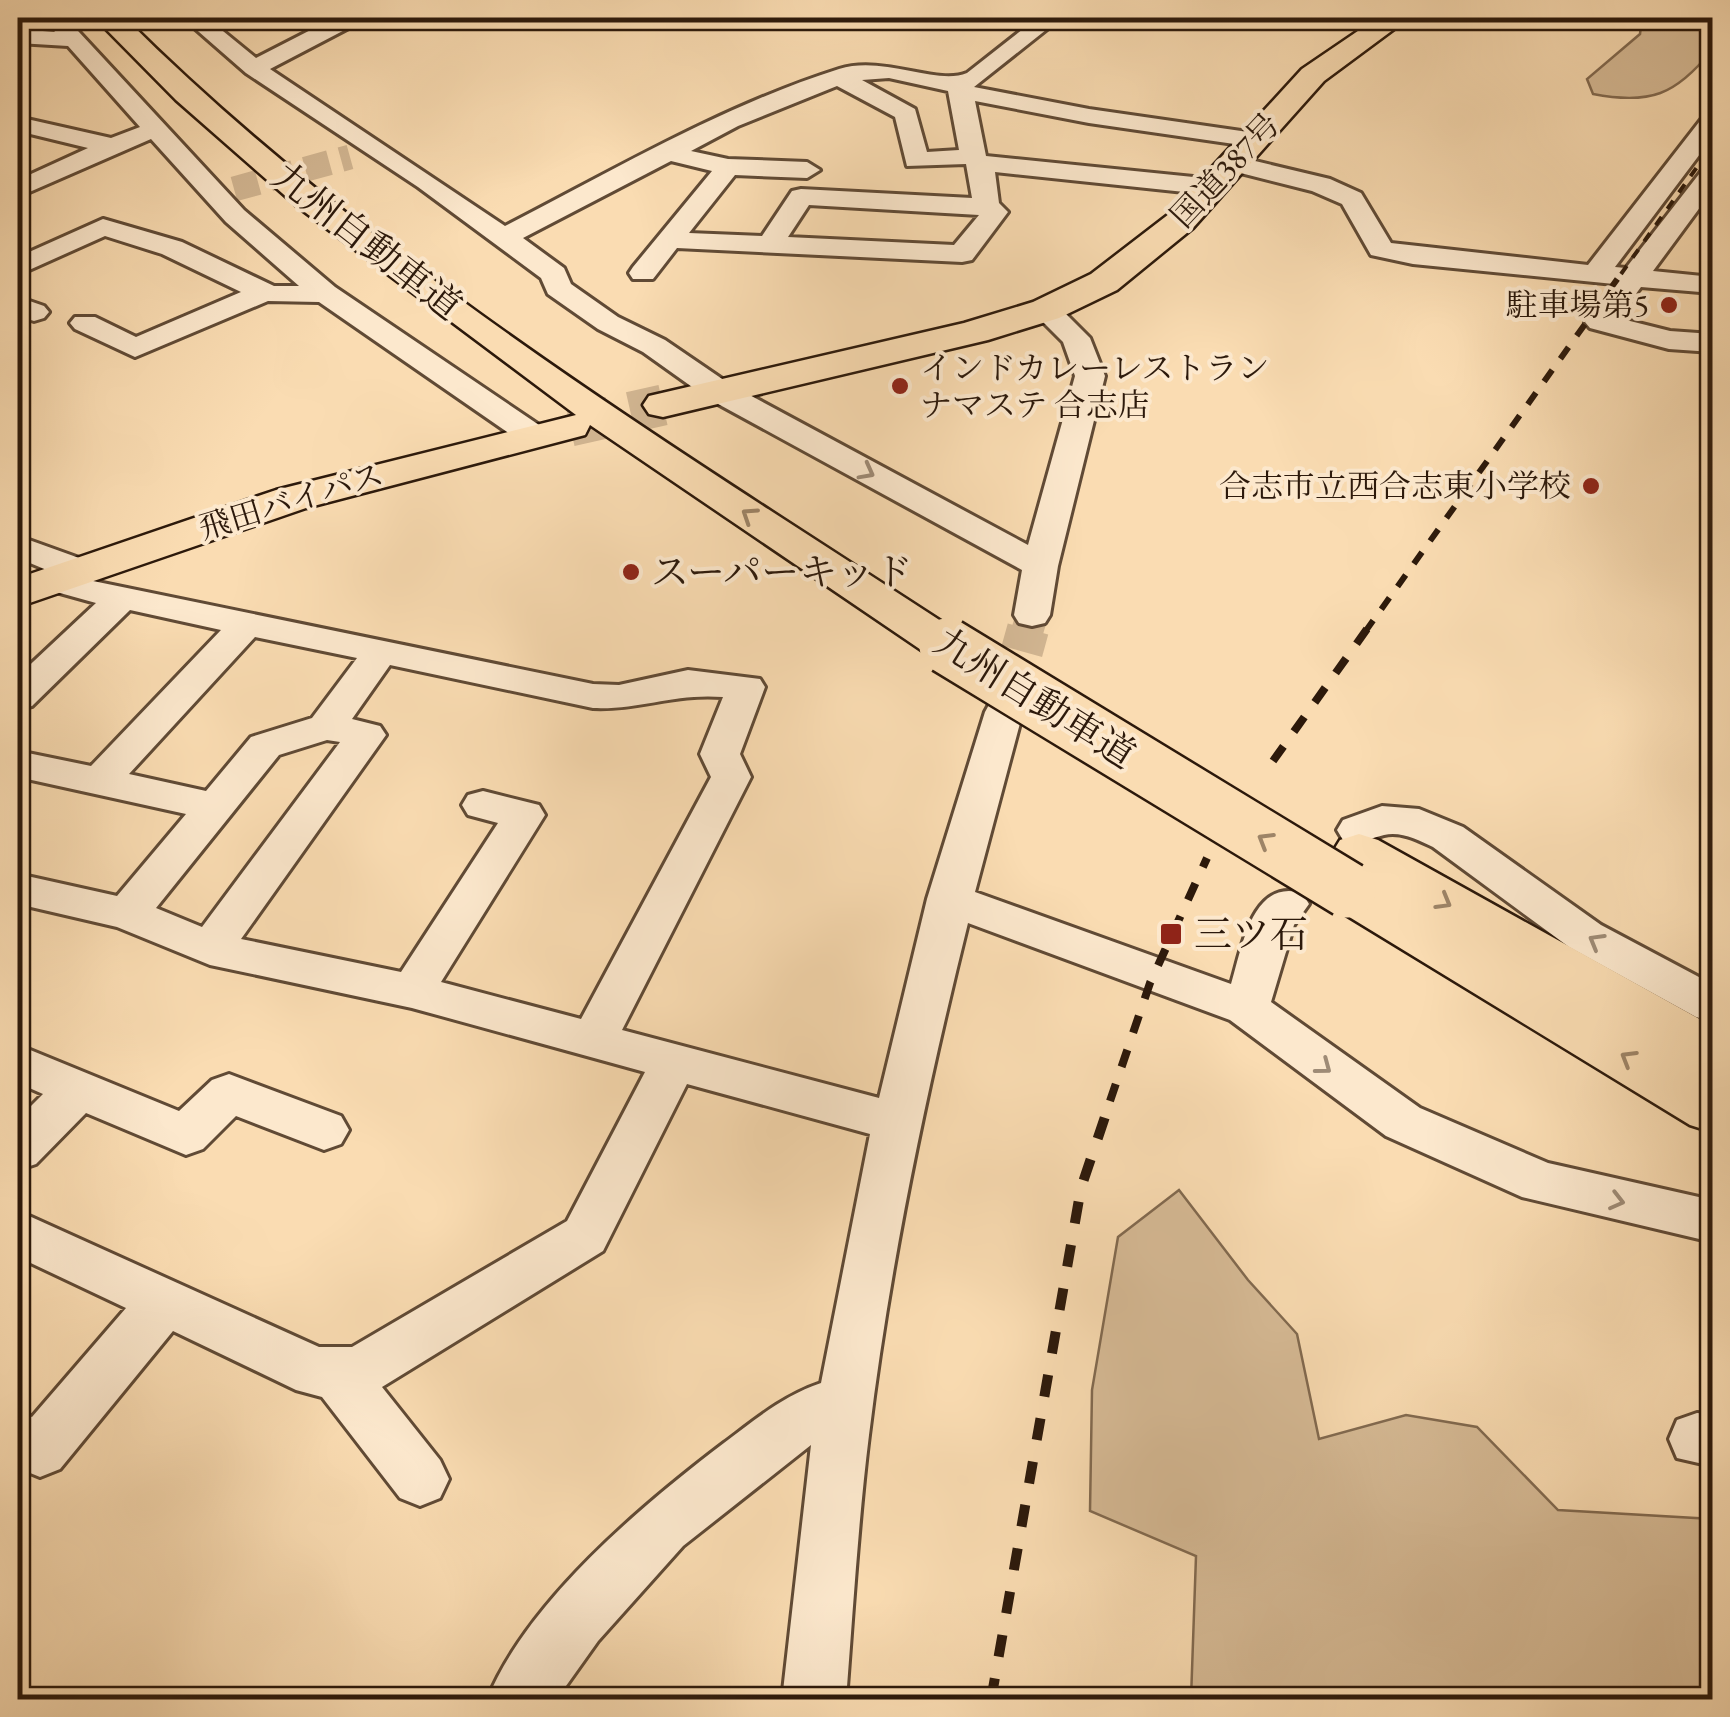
<svg xmlns="http://www.w3.org/2000/svg" width="1730" height="1717" viewBox="0 0 1730 1717" font-family="'EB Garamond','Noto Serif JP',serif">
  <style>
    .green { fill: #d7bb96; stroke: #826a50; stroke-width: 2.5 }
    .lines { fill: none; stroke-linecap: round; stroke-linejoin: round }
    .minor-tunnel-far2 { stroke: #d1b591; stroke-width: 25; stroke-dasharray: 25 12; stroke-linecap: butt }
    .minor-tunnel-far1 { stroke: #d1b591; stroke-width: 32; stroke-dasharray: 32 16; stroke-linecap: butt }
    .minor-tunnel { stroke: #d1b591; stroke-width: 42; stroke-dasharray: 42 21; stroke-linecap: butt }
    .highway-tunnel { stroke: #d1b591; stroke-width: 41; stroke-dasharray: 41 21; stroke-linecap: butt }
    .minor-casing { stroke: #604a35; stroke-width: 6 }
    .highway-casing { stroke: #2c190b; stroke-width: 5 }
    .minor { fill: #fce8cd; fill-rule: evenodd }
    .highway { fill: #fadcb2; fill-rule: evenodd }
    .rail-far3 { stroke: #2c190b; stroke-width: 4; stroke-dasharray: 10 10; stroke-linecap: butt }
    .rail-far2 { stroke: #2c190b; stroke-width: 6; stroke-dasharray: 14 14; stroke-linecap: butt }
    .rail-far1 { stroke: #2c190b; stroke-width: 8; stroke-dasharray: 18 18; stroke-linecap: butt }
    .rail { stroke: #2c190b; stroke-width: 10; stroke-dasharray: 22 22; stroke-linecap: butt }
    .highway-bridge-casing { stroke: #2c190b; stroke-width: 60; stroke-linecap: butt }
    .highway-bridge { stroke: #fadcb2; stroke-width: 55 }
    .oneway { stroke: #9e8b76 }
    .oneway2 { stroke: #9d8467 }
    .poi-dot { fill: #8f2418; stroke: #fce8cd; stroke-width: 4 }
    .labels { text-anchor: middle; stroke-width: 8; stroke-linejoin: round; paint-order: stroke }
    .far-street-label { font-size: 32px; fill: #2c190b; stroke: #fce8cd }
    .far-poi-label { font-size: 32px; fill: #2c190b; stroke: #fce8cd; text-anchor: end }
    .street-label { font-size: 38px; fill: #2c190b; stroke: #fce8cd }
    .poi-label { font-size: 38px; fill: #2c190b; stroke: #fce8cd; text-anchor: start }
  </style>
  <rect width="100%" height="100%" fill="#fadcb2"/>
  <filter id="stains"><feTurbulence type="fractalNoise" baseFrequency=".002" numOctaves="4"/><feColorMatrix values="0 0 0 0 .2 0 0 0 0 .09 0 0 0 0 .02 0 0 0 .5 -.17"/></filter>
  <radialGradient id="worn" r=".72"><stop offset=".6" stop-color="#630" stop-opacity="0"/><stop offset="1" stop-color="#630" stop-opacity=".3"/></radialGradient>
  <path class="green" d="M 1642,18 L 1712,18 L 1712,50 C 1676,95 1650,105 1593,94 L 1587,79 L 1640,34 Z
    M 1179,1190 L 1248,1280 L 1297,1334 L 1319,1439 L 1406,1415 L 1477,1427 L 1558,1510 L 1712,1519 L 1712,1699 L 1191,1699 L 1196,1556 L 1090,1511 L 1092,1390 L 1118,1237 Z"/>
  <g class="lines">
    <path class="minor-tunnel-far2" d="M 234,189 L 350,157"/>
    <path class="minor-tunnel-far1" d="M 1027,632 L 1032,615"/>
    <path class="minor-tunnel" d="M 1005,712 L 1028,629"/>
    <path class="highway-tunnel" d="M 570,426 L 663,405"/>
    <g class="minor-casing">
      <path id="minor" d="M 43,18 L 66,18 L 244,210 L 335,287 L 542,427 L 547,434 L 542,441 L 520,441 L 319,302 L 268,301 L 135,357 L 75,329 L 70,323 L 75,317 L 95,317 L 136,337 L 241,292 L 162,254 L 105,236 L 18,275 L 18,257 L 103,219 L 182,242 L 274,286 L 299,286 L 226,222 L 151,139 L 18,197 L 18,180 L 88,148 L 18,131 L 18,117 L 111,138 L 140,127 L 68,46 L 18,43 L 18,29 L 55,32 Z
        M 183,18 L 207,18 L 256,58 L 334,18 L 361,18 L 358,23 L 270,69 L 505,226 C 614,170 722,106 839,69 C 884,55 937,86 967,73 L 1037,18 L 1061,18 L 974,87 L 1089,109 L 1255,133 L 1267,140 L 1255,147 L 1089,123 L 975,101 L 986,156 L 1213,179 L 1226,187 L 1213,195 L 995,172 L 999,203 L 1008,212 L 972,260 L 962,262 L 677,248 L 653,279 L 633,279 L 629,273 L 633,267 L 712,171 L 671,161 L 523,238 L 564,268 L 571,284 L 618,317 L 665,340 L 731,385 L 1028,545 L 1075,376 L 1063,342 L 1031,310 L 1036,304 L 1056,304 L 1090,338 L 1105,376 L 1058,566 L 1050,615 L 1045,623 L 1032,626 L 1019,623 L 1014,615 L 1022,570 L 709,399 L 643,352 L 598,329 L 548,294 L 541,278 L 418,187 L 246,73 ZM 889,78 L 948,91 L 959,150 L 927,152 L 915,109 L 862,80 ZM 837,86 L 895,117 L 907,166 L 966,164 L 972,198 L 801,189 L 792,191 L 762,236 L 689,233 L 735,175 L 807,178 L 820,170 L 807,162 L 728,159 L 691,151 L 738,126 ZM 809,205 L 979,215 L 954,245 L 788,237 Z
        M 1712,115 L 1712,138 L 1615,267 L 1626,268 L 1703,169 L 1712,166 L 1712,191 L 1653,271 L 1712,277 L 1712,293 L 1641,287 L 1618,318 L 1670,331 L 1712,334 L 1712,352 L 1669,349 L 1590,328 L 1585,322 L 1614,284 L 1413,264 L 1371,255 L 1342,204 L 1312,191 L 1225,169 L 1221,164 L 1234,156 L 1330,179 L 1361,193 L 1391,243 L 1588,265 L 1703,117 Z
        M 18,297 L 44,306 L 49,312 L 44,318 L 34,321 L 18,316 Z
        M 18,536 L 93,563 L 98,571 L 88,580 L 93,581 L 593,684 L 619,685 L 688,670 L 760,679 L 765,687 L 740,754 L 751,777 L 622,1030 L 879,1098 L 927,899 L 985,712 L 990,703 L 1004,700 L 1018,703 L 1023,712 L 975,892 L 1231,984 C 1242,948 1252,878 1302,893 L 1309,904 L 1294,925 L 1271,1002 L 1420,1108 L 1548,1163 L 1712,1200 L 1712,1242 L 1522,1197 L 1386,1136 L 1230,1020 L 968,923 C 926,1092 890,1263 869,1435 C 858,1523 853,1611 846,1700 L 782,1700 L 811,1445 L 683,1546 L 598,1641 L 556,1700 L 487,1700 C 527,1602 641,1506 724,1443 C 756,1419 783,1396 821,1383 L 870,1134 L 687,1084 L 603,1251 L 382,1387 L 440,1460 L 449,1479 L 440,1498 L 420,1506 L 400,1498 L 322,1397 L 296,1390 L 173,1331 L 60,1469 L 40,1477 L 18,1468 L 18,1412 L 32,1417 L 126,1308 L 18,1257 L 18,1211 L 319,1347 L 352,1347 L 567,1221 L 645,1072 L 412,1008 L 210,965 L 117,927 L 18,904 L 18,874 L 117,896 L 186,814 L 18,777 L 18,751 L 91,766 L 221,630 L 130,610 L 32,706 L 18,709 L 18,676 L 96,603 L 42,588 L 37,580 L 49,571 L 18,558 ZM 255,637 L 357,658 L 312,718 L 251,737 L 206,791 L 129,774 ZM 390,665 L 593,708 C 640,710 674,693 723,697 L 700,754 L 711,777 L 581,1019 L 441,982 L 545,815 L 539,805 L 483,791 L 468,795 L 462,805 L 468,815 L 498,823 L 401,972 L 241,939 L 386,735 L 380,726 L 352,719 ZM 327,740 L 340,742 L 202,927 L 156,908 L 279,755 Z
        M 1382,806 L 1419,809 L 1463,827 L 1601,925 L 1712,984 L 1712,1022 L 1696,1017 L 1569,947 L 1433,847 C 1418,840 1401,831 1384,835 C 1367,839 1361,845 1343,840 L 1337,830 L 1343,820 Z
        M 18,1045 L 179,1111 L 212,1080 L 229,1074 L 341,1116 L 349,1130 L 341,1144 L 324,1150 L 236,1116 L 203,1149 L 186,1155 L 86,1113 L 36,1164 L 18,1170 L 18,1119 L 43,1094 L 18,1083 Z
        M 1697,1413 L 1712,1414 L 1712,1466 L 1677,1458 L 1669,1439 L 1677,1420 Z"/>
    </g>
    <g class="highway-casing">
      <path id="highway" d="M 95,18 L 125,18 C 371,263 674,447 964,636 L 971,646 L 964,656 L 947,661 L 930,656 L 590,425 L 585,435 L 306,508 L 18,607 L 18,578 L 276,490 L 576,415 L 298,207 L 176,100 Z
        M 1377,18 L 1409,18 L 1324,81 L 1193,228 L 1117,290 L 1059,318 L 988,340 L 663,417 L 649,414 L 643,405 L 649,396 L 964,323 L 1033,302 L 1091,274 L 1169,214 L 1302,69 Z
        M 1359,834 L 1378,840 L 1712,1026 L 1712,1132 L 1690,1125 L 1328,904 L 1320,890 L 1328,876 L 1347,871 L 1332,853 L 1340,840 Z"/>
    </g>
    <use href="#minor" class="minor"/>
    <use href="#highway" class="highway"/>
    <path class="rail-far3" d="M 1621,274 L 1712,146"/>
    <path class="rail-far2" d="M 1365,632 L 1623,271"/>
    <path class="rail-far1" d="M 1273,761 L 1367,629
      M 1110,1101 L 1150,983 L 1207,858"/>
    <path class="rail" d="M 991,1700 L 1081,1188 L 1111,1099"/>
    <g class="highway-bridge-casing">
      <path id="highway-bridge" d="M 947,646 L 1348,890"/>
    </g>
    <use href="#highway-bridge" class="highway-bridge"/>
  </g>
  <defs><path id="oneway-chevron" d="M-2-3.5L2.5 0L-2 3.5" fill="none" stroke-width="1.6" stroke-linecap="round" stroke-linejoin="round" transform="scale(2.5)"/></defs>
  <g class="oneway">
    <use href="#oneway-chevron" transform="translate(867 472) rotate(28)"/>
    <use href="#oneway-chevron" transform="translate(1596 941) rotate(-150)"/>
    <use href="#oneway-chevron" transform="translate(1324 1067) rotate(37)"/>
    <use href="#oneway-chevron" transform="translate(1617 1201) rotate(14)"/>
  </g>
  <g class="oneway2">
    <use href="#oneway-chevron" transform="translate(749 515) rotate(-147)"/>
    <use href="#oneway-chevron" transform="translate(1265 840) rotate(-149)"/>
    <use href="#oneway-chevron" transform="translate(1444 902) rotate(30)"/>
    <use href="#oneway-chevron" transform="translate(1628 1058) rotate(-149)"/>
  </g>
  <g class="poi-dot">
    <circle cx="1669" cy="305" r="10"/>
    <circle cx="900" cy="386" r="10"/>
    <circle cx="1591" cy="486" r="10"/>
    <circle cx="631" cy="572" r="10"/>
    <rect x="1159" y="922" width="24" height="24" rx="5"/>
  </g>
  <g class="labels">
    <g class="far-street-label">
      <text transform="translate(1225 170) rotate(-47)" y="11">国道387号</text>
      <text transform="translate(291 501) rotate(-17)" y="11">飛田バイパス</text>
    </g>
    <g class="far-poi-label">
      <text x="1649" y="316">駐車場第5</text>
      <text x="920" y="379" text-anchor="start">インドカレーレストラン<tspan x="920" dy="37">ナマステ 合志店</tspan></text>
      <text x="1571" y="497">合志市立西合志東小学校</text>
    </g>
    <g class="street-label">
      <text transform="translate(367 241) rotate(38)" y="13">九州自動車道</text>
      <text transform="translate(1035 698) rotate(32)" y="13">九州自動車道</text>
    </g>
    <g class="poi-label">
      <text x="651" y="585">スーパーキッド</text>
      <text x="1194" y="947">三ツ石</text>
    </g>
  </g>
  <rect width="1730" height="1717" fill="none" stroke="#fadcb2" stroke-width="60"/>
  <rect x="20" y="20" width="1690" height="1677" fill="none" stroke="#2c190b" stroke-width="5"/>
  <rect x="30" y="30" width="1670" height="1657" fill="none" stroke="#2c190b" stroke-width="2.5"/>
  <rect width="100%" height="100%" filter="url(#stains)"/>
  <rect width="100%" height="100%" fill="url(#worn)"/>
</svg>
